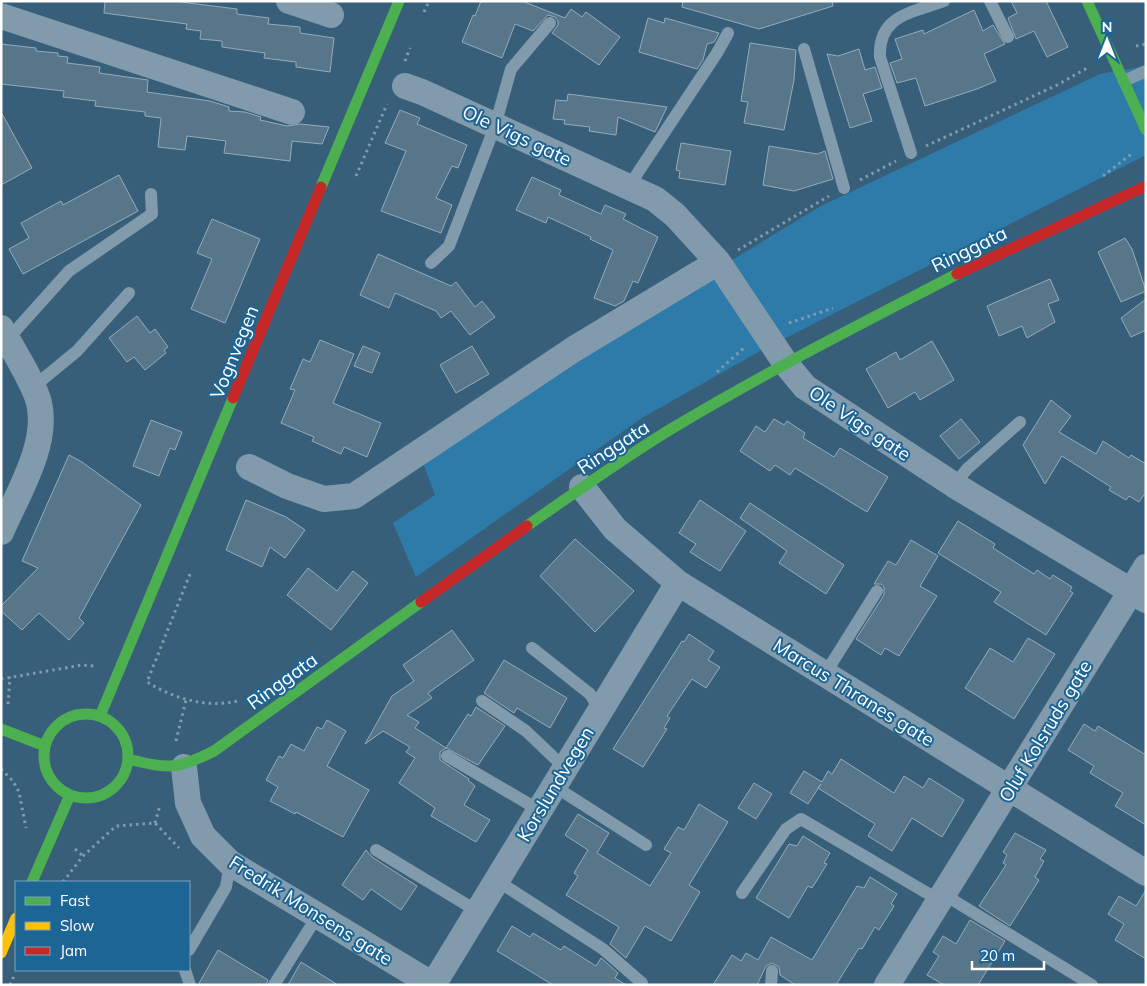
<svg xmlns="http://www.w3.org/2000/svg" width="1147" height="986" viewBox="0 0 1147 986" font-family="Mulish,sans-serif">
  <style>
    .green { fill: #2e7baa }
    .building { fill: #57768a; stroke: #96abba }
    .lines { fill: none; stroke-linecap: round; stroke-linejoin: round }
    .path { stroke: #819bad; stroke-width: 3; stroke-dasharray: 2.5 4; stroke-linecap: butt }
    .lane { stroke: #819bad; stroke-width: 12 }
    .street { stroke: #819bad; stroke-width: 26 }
    .fast { stroke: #4caf50; stroke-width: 11 }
    .slow { stroke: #ffc107; stroke-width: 11 }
    .jam { stroke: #c62828; stroke-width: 11 }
    .labels { text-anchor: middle; stroke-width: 4; stroke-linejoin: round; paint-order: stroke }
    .street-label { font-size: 19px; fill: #fff; stroke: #1d6595 }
  </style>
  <rect width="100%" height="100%" fill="#385f7a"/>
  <path class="green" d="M 1146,66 L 1146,155 L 760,351 L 642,418 L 416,577 L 393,523 L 435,495 L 423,463 L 571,358 L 821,206 L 1100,74 Z"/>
  <path class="building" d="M 105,1 L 173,1 L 237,9 L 237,14 L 269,18 L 268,24 L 300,27 L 300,33 L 334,38 L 330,72 L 296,67 L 296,62 L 264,58 L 265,53 L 222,47 L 222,41 L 200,39 L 201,31 L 186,29 L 187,24 L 104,13 Z
    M 481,1 L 522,1 L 565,18 L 571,9 L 582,17 L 586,12 L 620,37 L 599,65 L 552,33 L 558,25 L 558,21 L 555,17 L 548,15 L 533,31 L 515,24 L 502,58 L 462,42 L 473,15 L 475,16 Z
    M 683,1 L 832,1 L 833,6 L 759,29 L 682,7 Z
    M 1011,1 L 1046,1 L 1068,47 L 1047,57 L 1034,31 L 1016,39 L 1008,18 L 1017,13 Z
    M 974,10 L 983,31 L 993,25 L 1005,44 L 984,54 L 996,81 L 977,89 L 925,106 L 916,78 L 897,83 L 890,63 L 902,59 L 895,39 L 923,30 L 924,34 Z
    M 648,18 L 664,23 L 665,18 L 719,33 L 714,42 L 707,44 L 703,60 L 697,69 L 639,52 Z
    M 750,43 L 796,50 L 794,80 L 784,130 L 744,123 L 748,102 L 741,101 Z
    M 1,44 L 36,48 L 36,51 L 58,53 L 58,56 L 68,57 L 67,63 L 100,67 L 99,73 L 148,80 L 147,92 L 210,101 L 229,107 L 229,111 L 245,112 L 261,117 L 260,120 L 287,126 L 300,124 L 329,127 L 322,144 L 292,141 L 290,161 L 224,153 L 226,141 L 187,136 L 185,150 L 158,147 L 161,118 L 145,116 L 145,112 L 95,106 L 96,101 L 63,97 L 64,91 L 1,84 Z
    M 859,49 L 865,70 L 875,67 L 882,88 L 863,94 L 872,121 L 850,128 L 827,54 L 838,56 Z
    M 568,94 L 646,104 L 667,107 L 655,132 L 618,117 L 616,135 L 589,131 L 590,127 L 564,124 L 565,120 L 553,119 L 556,100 L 567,101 Z
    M 400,110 L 420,118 L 417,124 L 467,145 L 458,168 L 452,166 L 436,198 L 452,205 L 441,233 L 381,211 L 406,151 L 385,143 Z
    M 1,112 L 32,168 L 1,185 Z
    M 681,143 L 731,151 L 725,185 L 679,178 L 680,171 L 676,170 Z
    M 769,146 L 817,154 L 825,151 L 833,179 L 794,191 L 763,185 Z
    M 119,175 L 138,211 L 23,274 L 9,249 L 29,238 L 21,223 L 61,201 L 63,205 Z
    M 532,177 L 561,190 L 559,195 L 601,214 L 605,205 L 626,214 L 623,219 L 658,237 L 638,283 L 633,281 L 624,301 L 615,306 L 594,298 L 613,250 L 590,239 L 591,237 L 548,217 L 546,223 L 516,210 Z
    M 212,219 L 260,239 L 225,323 L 191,309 L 212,259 L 197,253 Z
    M 1125,238 L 1132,249 L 1146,291 L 1121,302 L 1098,252 Z
    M 378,254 L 451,286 L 456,282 L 475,307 L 482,301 L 495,317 L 470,335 L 451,311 L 441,318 L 436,311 L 395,293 L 389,308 L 360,295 Z
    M 1050,279 L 1059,300 L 1048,304 L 1055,322 L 1027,338 L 1022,326 L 999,336 L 987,306 Z
    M 1146,299 L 1146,330 L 1131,337 L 1121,318 Z
    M 137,316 L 150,333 L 155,329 L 168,347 L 164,350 L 166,353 L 145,370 L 134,357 L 127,362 L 109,338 Z
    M 320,340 L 354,354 L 333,403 L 381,423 L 367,457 L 344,447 L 341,454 L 312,441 L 314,437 L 281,423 L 295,390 L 290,389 L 303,359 L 310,362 Z
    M 932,341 L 954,380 L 920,400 L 915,392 L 888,408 L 866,369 L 896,352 L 900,360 Z
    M 363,346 L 380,353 L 372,373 L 354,366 Z
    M 472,346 L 489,374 L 456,393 L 440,365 Z
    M 1051,400 L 1071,416 L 1059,432 L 1096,454 L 1103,441 L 1129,458 L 1131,455 L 1146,464 L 1146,492 L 1139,502 L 1129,496 L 1126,500 L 1109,490 L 1111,487 L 1062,456 L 1045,484 L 1023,445 Z
    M 774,419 L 784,425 L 787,421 L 805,433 L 803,438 L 834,457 L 840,448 L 888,477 L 867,512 L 795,468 L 790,475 L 775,465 L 770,471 L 740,451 L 756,426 L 765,432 Z
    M 961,419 L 980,442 L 959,459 L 940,436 Z
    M 151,420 L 182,432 L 175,450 L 170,448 L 159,476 L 133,466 Z
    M 69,455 L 82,462 L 141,505 L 79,618 L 84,623 L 69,640 L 39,613 L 22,630 L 1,611 L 1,606 L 38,568 L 22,561 Z
    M 246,500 L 286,517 L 305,530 L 285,558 L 270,547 L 262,567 L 226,550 Z
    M 700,500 L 746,531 L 720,571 L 690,552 L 696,544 L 679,533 Z
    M 750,503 L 844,565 L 826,594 L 779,563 L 787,551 L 740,518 Z
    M 958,521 L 995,544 L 993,548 L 1034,574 L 1037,570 L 1050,579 L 1053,575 L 1072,587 L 1070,591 L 1073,593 L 1046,635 L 994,602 L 1001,592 L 938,553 Z
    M 575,539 L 634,591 L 595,632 L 540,576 Z
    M 911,540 L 938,556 L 920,586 L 937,596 L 899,656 L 885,648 L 881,655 L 856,639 L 884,595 L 884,587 L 881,584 L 874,584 L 888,561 L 896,565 Z
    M 308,568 L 337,591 L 353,571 L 368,583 L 331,630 L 287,595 Z
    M 452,630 L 474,660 L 428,693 L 432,698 L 407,715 L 419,722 L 415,728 L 446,748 L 440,752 L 440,760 L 469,779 L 468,780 L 475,786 L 464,805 L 490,820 L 476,842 L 431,816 L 435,808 L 399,783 L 415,758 L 406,752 L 410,747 L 383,731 L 365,744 L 392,696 L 414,681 L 403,665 Z
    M 689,634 L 714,651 L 708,660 L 720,667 L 706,688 L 692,679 L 667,716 L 670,718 L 664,728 L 667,729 L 643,767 L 613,749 L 682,641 L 684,642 Z
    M 1028,638 L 1055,654 L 1014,719 L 965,688 L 990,648 L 1013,662 Z
    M 504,660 L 567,698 L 550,728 L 517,708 L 514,713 L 484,693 Z
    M 476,707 L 505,726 L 478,765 L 446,748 L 468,714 L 471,716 Z
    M 327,720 L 346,731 L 327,766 L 369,790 L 343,837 L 296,812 L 295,814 L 270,801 L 278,787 L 266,780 L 279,756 L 283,758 L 291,744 L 304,751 L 317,727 L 322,729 Z
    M 1084,724 L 1095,731 L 1098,726 L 1146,755 L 1146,825 L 1115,806 L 1123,793 L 1090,773 L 1094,766 L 1068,750 Z
    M 841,759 L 894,793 L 904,776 L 923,788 L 929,778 L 964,800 L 942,837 L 912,818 L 892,851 L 868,836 L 875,824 L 818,788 L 821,784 L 808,804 L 790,793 L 804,771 L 822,782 L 828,771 L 832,774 Z
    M 754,783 L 772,794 L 756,819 L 738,808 Z
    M 699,804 L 728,822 L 689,885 L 700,892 L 671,941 L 645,926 L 626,958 L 610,944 L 619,927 L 566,895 L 578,876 L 574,873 L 588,850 L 565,835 L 578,814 L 609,833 L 597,853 L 650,886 L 671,853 L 664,849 L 678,827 L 684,830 Z
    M 1015,833 L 1046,850 L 1040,859 L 1044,861 L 1035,877 L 1039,880 L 1010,926 L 979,906 L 1006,865 L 1003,863 L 1007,855 L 1003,852 Z
    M 803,836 L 830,853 L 824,863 L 827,864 L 812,888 L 808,886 L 789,918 L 756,898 L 789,844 L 797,846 Z
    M 366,850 L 372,857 L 417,886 L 401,910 L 371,889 L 363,900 L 342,885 Z
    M 870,877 L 897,894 L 891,904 L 894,906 L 879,930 L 875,927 L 862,949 L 859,948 L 836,985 L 795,985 L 780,975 L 779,967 L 772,963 L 766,966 L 757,985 L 713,985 L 732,955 L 741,961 L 746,953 L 758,960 L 771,937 L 812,960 L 857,886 L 864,888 Z
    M 1146,890 L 1146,959 L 1115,940 L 1124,924 L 1108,914 L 1119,896 L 1136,906 Z
    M 970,920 L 1005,941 L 978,985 L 944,985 L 927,975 L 939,956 L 933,952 L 943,936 L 956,944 Z
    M 512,926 L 530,937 L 533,933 L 561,950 L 564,946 L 596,966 L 601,958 L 618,973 L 615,978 L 626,985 L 553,985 L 497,951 Z
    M 218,950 L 268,980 L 266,985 L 198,985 Z
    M 301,962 L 338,985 L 288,985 Z"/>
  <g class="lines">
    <path class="path" d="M 424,12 L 429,1
      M 1136,46 L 1146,44
      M 405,61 L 410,48
      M 926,146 L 1057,85 L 1089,67
      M 356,176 L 387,104
      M 1103,176 L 1134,152
      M 860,180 L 896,161
      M 738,250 L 829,196
      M 789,323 L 833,308
      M 717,372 L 746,346
      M 190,574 L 147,682 C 175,699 206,708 238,701
      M 1,679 L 82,665 L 94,666
      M 8,704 L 10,677
      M 176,741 L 186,700
      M 1,769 L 13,781 L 19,792 L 26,828
      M 155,823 L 160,805
      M 75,849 L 83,856
      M 63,882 L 83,856 L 116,826 L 155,823 L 179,848
      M 10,985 L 14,976"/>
    <path class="lane" d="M 990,1 L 1008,37
      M 804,49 L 844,188
      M 1124,81 L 1146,71
      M 911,153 L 880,57 C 878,15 912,13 944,1
      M 629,186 L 717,53 L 728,33
      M 431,263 L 449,246 L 495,126 L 511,69 L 550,23
      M 7,340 L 69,271 L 152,214 L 151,194
      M 32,388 L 77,351 L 129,293
      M 954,485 L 967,469 L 1020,422
      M 532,648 L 590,694 L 600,710
      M 825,674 L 877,591
      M 482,701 L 526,731 L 565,768
      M 447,756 L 539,810
      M 554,786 L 646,845
      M 376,850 L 477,911
      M 496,880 L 603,949 L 642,983
      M 742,893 L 786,829 L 801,819 L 939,900
      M 943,894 L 1092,985
      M 189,950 L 226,887 L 230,863
      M 185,970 L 190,985
      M 274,985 L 318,915
      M 771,985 L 772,971"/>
    <path class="street" d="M 289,1 L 331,15
      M 1,16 L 292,112
      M 405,86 L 422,92 L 655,199 L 675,215 L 718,262 L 786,364 L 805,387 L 954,485 L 1146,600
      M 1,328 C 11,347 35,384 39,403 C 49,444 17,495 1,532
      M 249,467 L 287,486 L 324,499 L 354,496 L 574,349 L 718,262
      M 582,487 L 615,529 L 678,583 L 1146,873
      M 184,767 L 188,803 L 203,836 L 230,863 L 433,985
      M 433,985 L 678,583
      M 887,985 L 1146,567"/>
    <path class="fast" d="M 1087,1 L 1146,130
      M 321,187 L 399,1
      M 527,526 C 574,493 622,459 671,429 C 764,373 861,324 957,274
      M44 756a42 42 0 1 1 84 0a42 42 0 1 1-84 0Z
      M 100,716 L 233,398
      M 1,729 L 45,746
      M 128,759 C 168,769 177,770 214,751 L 421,602
      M 32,882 L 70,795"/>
    <path class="slow" d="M 1,953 L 16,918"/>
    <path class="jam" d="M 957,274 L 1146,186
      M 233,398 L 321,187
      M 421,602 L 527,526"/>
  </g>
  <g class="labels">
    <g class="street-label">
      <text transform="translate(517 135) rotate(25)" y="7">Ole Vigs gate</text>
      <text transform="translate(969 249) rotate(-26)" y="7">Ringgata</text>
      <text transform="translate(234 352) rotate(-68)" y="7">Vognvegen</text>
      <text transform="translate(860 423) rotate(34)" y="7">Ole Vigs gate</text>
      <text transform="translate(613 447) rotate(-33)" y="7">Ringgata</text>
      <text transform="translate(282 681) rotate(-36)" y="7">Ringgata</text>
      <text transform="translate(854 692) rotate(32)" y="7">Marcus Thranes gate</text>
      <text transform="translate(1045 731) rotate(-59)" y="7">Oluf Kolsruds gate</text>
      <text transform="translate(555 784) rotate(-59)" y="7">Korslundvegen</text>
      <text transform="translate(311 910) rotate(32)" y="7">Fredrik Monsens gate</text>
    </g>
  </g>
  <rect width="1147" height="986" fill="none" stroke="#ffffff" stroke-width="5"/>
  <rect x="15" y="881" width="175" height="90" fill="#1d6595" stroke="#77a3bf"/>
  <rect x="25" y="897" width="25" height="8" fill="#4caf50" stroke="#77a3bf"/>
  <text x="60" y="906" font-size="15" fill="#ffffff">Fast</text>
  <rect x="25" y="922" width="25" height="8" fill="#ffc107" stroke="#77a3bf"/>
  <text x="60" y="931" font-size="15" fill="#ffffff">Slow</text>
  <rect x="25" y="947" width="25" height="8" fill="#c62828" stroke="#77a3bf"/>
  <text x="60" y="956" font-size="15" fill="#ffffff">Jam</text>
  <g transform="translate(1107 40)" stroke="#1d6595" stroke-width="4" paint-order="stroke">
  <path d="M0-4L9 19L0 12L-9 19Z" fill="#ffffff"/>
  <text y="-8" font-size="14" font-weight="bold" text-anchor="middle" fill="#ffffff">N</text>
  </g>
  <path d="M972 961v8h72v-8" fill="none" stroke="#ffffff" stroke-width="2.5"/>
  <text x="980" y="961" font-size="15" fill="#ffffff" stroke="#1d6595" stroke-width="4" paint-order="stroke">20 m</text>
</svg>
